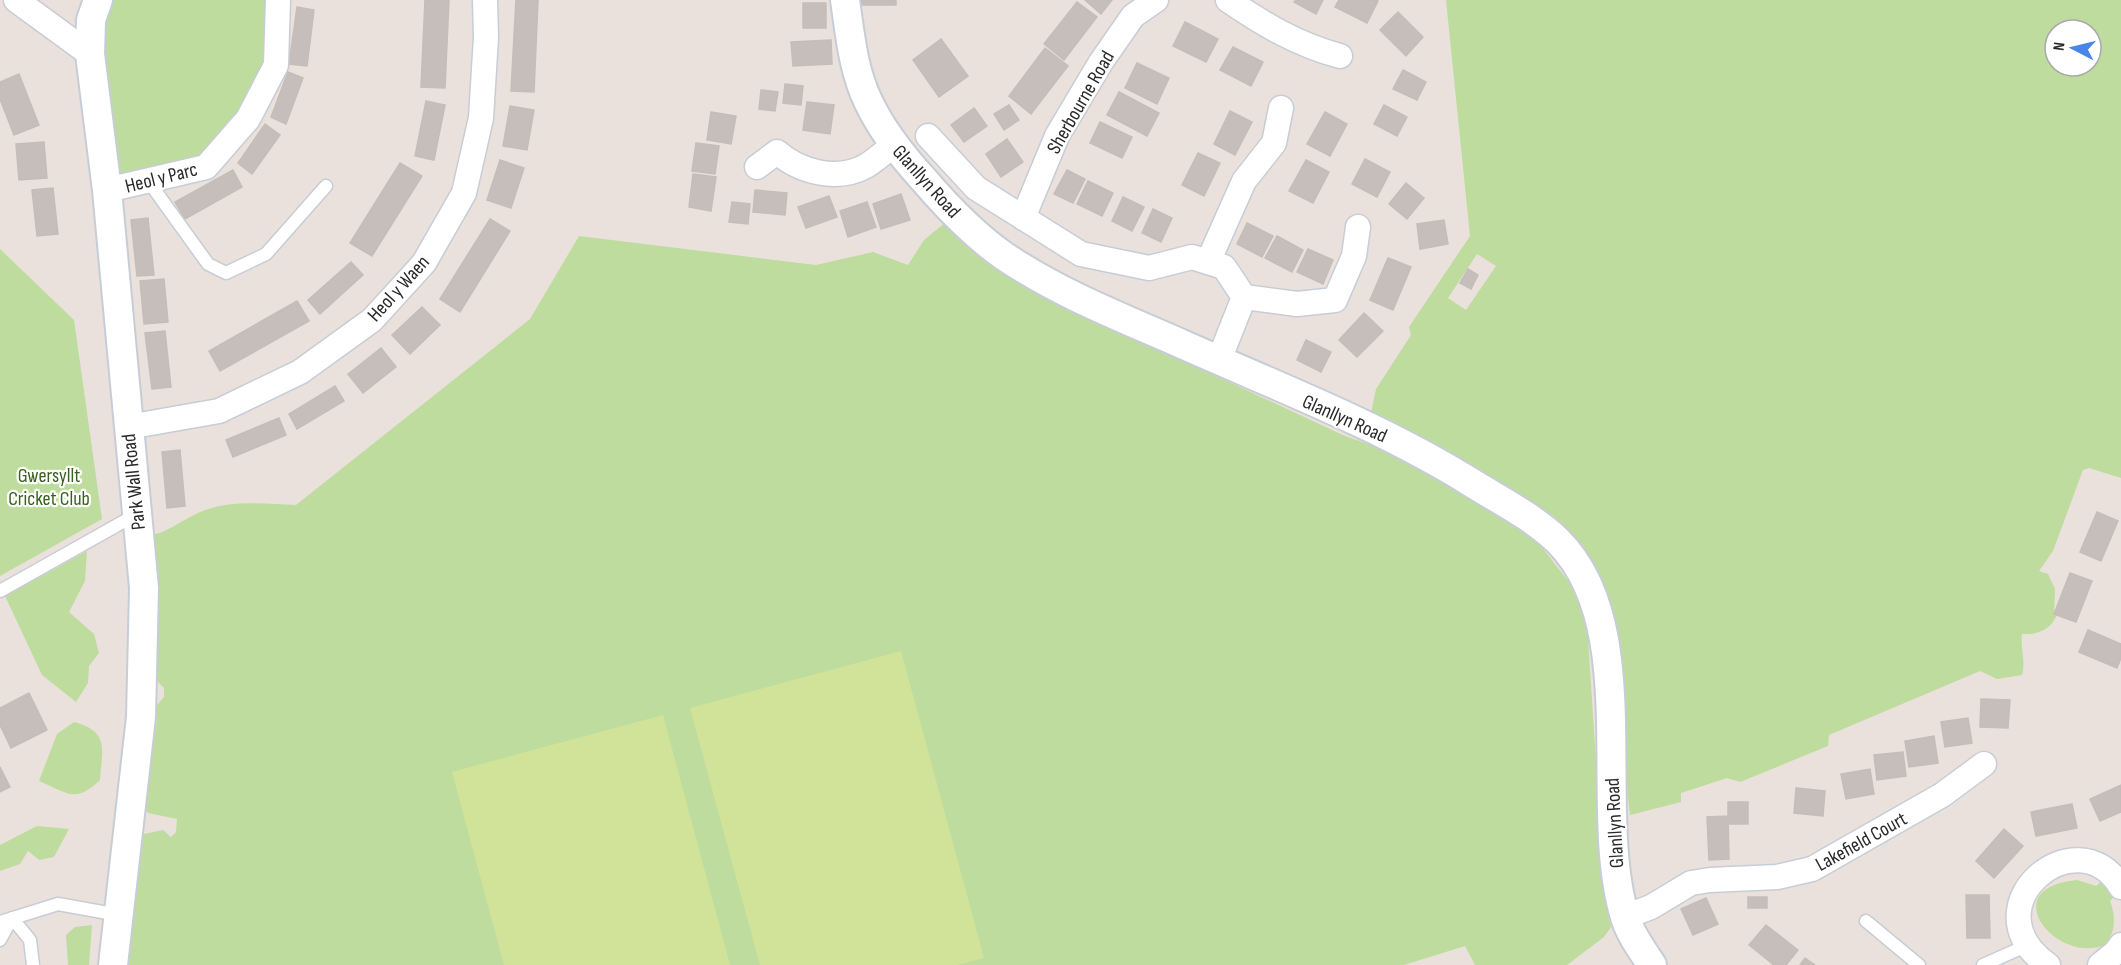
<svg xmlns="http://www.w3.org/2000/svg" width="2121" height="965" viewBox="0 0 2121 965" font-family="'Sofia Sans Condensed',sans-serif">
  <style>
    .green { fill: #bedc9d; fill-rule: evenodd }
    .pitch { fill: #d1e399 }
    .building { fill: #c5bebb; stroke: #c5bdb6; stroke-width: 1.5 }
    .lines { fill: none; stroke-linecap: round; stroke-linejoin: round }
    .service-casing { stroke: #c7cdd6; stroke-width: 15 }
    .minor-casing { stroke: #c7cdd6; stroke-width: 27 }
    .tertiary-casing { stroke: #c7cdd6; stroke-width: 32 }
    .service { stroke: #fff; stroke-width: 12 }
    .minor { stroke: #fff; stroke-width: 24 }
    .tertiary { stroke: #fff; stroke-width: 28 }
    .labels { text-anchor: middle; stroke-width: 4.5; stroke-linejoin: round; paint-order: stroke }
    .street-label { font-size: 20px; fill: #292929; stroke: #fff }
    .park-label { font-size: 20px; fill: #395f20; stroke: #fff }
  </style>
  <rect width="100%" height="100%" fill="#eae1dc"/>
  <path class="green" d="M 98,0 L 278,0 L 276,65 L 206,167 L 107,190 Z
    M 1446,0 L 2121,0 L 2121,478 L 2089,468 L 2083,470 L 2053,551 L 2039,571 L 2048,574 L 2055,589 L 2054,614 L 2057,615 C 2050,630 2038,635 2022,634 C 2020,649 2026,660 2022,675 L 1997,679 L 1980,671 L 1829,735 L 1828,746 L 1740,782 L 1727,778 L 1681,793 L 1681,802 L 1630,815 L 1625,770 L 1584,571 L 1371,413 L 1376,389 L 1411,335 L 1409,327 L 1470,236 ZM 2055,30 L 2091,30 L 2091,66 L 2055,66 ZM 1477,254 L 1496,266 L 1466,310 L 1448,298 Z
    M 946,222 L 1057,302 L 1345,436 L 1420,462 L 1534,537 L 1579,595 L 1587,624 L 1605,896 L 1611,927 L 1604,937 L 1567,965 L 1475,965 L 1465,946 L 1404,965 L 126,965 L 139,835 L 163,830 L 171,837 L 176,832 L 177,819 L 148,813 L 142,805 L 146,707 L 156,706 L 164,697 L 164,688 L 157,681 L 148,676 L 146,536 C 166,534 180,521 198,513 C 228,499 264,504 296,505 L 530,319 L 579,236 L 816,265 L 873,252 L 908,265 L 924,240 Z
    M 0,249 L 74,320 L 102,519 L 0,576 Z
    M 87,551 L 85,581 L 69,612 L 94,634 L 99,653 L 89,666 L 88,683 L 76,702 L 42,675 L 5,596 Z
    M 74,722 C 110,732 102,748 100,780 C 75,804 68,793 39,781 L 57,734 Z
    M 37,826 L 69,829 L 54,857 L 39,860 L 28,851 L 20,864 L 0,871 L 0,845 Z
    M 2077,880 L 2096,886 L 2103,880 L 2117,894 L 2110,901 C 2116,916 2116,932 2105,945 C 2057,965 1993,888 2077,880 Z
    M 92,925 L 89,965 L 68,965 L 66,935 L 75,927 Z"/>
  <path class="pitch" d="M 901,651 L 984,958 L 957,965 L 760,965 L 690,708 Z
    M 663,715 L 730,965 L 504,965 L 452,772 Z"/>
  <path class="building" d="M 425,0 L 449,0 L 445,88 L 421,87 Z
    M 516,0 L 538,0 L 534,92 L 511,91 Z
    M 854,0 L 896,0 L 896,5 L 854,5 Z
    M 1085,0 L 1112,0 L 1101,14 Z
    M 1296,0 L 1323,0 L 1316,14 L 1294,2 Z
    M 1339,0 L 1377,0 L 1378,1 L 1367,23 L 1335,7 Z
    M 1077,2 L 1097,17 L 1064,60 L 1044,44 Z
    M 803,3 L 826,3 L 826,28 L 803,28 Z
    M 297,7 L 314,10 L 307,66 L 289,64 Z
    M 1398,12 L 1423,37 L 1406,56 L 1380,30 Z
    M 1185,22 L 1218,39 L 1206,62 L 1173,46 Z
    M 941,39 L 968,76 L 939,97 L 913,60 Z
    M 831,40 L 832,64 L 793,66 L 791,42 Z
    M 1233,47 L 1263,62 L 1251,86 L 1220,70 Z
    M 1045,48 L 1068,66 L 1031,114 L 1009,96 Z
    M 1137,63 L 1169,78 L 1157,104 L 1125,88 Z
    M 1403,70 L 1426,82 L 1417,100 L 1393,89 Z
    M 288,72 L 303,78 L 286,124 L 271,117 Z
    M 19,74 L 39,125 L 14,135 L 0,99 L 0,82 Z
    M 785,84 L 803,86 L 801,105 L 783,103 Z
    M 761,90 L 778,92 L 775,111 L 759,109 Z
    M 1119,92 L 1159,113 L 1147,136 L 1107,115 Z
    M 426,101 L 445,105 L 434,160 L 415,156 Z
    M 807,102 L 834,105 L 830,134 L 803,130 Z
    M 1009,105 L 1019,120 L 1004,130 L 994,114 Z
    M 1384,105 L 1407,117 L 1397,136 L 1374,124 Z
    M 510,106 L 534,110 L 527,150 L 503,146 Z
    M 974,108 L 987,126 L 964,142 L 951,125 Z
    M 1230,111 L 1252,122 L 1235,155 L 1214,144 Z
    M 711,112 L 736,116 L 731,144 L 707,140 Z
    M 1325,112 L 1347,124 L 1330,156 L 1307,144 Z
    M 1100,122 L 1132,137 L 1122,158 L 1090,143 Z
    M 265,124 L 280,135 L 252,174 L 238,163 Z
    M 1007,139 L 1023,162 L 1001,177 L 986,154 Z
    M 44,142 L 47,178 L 19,180 L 16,144 Z
    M 696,143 L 719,146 L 715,174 L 692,171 Z
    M 1198,153 L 1220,163 L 1204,196 L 1182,185 Z
    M 1365,159 L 1390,172 L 1377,197 L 1352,184 Z
    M 500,160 L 524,168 L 511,208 L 487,200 Z
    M 1306,160 L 1329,172 L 1313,203 L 1289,191 Z
    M 400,163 L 422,176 L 372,256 L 350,243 Z
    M 233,170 L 242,187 L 185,219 L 175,202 Z
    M 1067,170 L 1085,179 L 1073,203 L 1054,194 Z
    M 693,174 L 716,177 L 711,211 L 689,207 Z
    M 1088,181 L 1113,193 L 1102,216 L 1077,204 Z
    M 1406,183 L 1424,198 L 1407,219 L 1389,204 Z
    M 53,188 L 58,234 L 37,236 L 32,190 Z
    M 755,190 L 787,193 L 785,215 L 753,212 Z
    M 901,194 L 910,220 L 881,229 L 873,204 Z
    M 829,196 L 837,217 L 806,228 L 798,207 Z
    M 1123,197 L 1144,207 L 1132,231 L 1112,221 Z
    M 732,202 L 750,204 L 748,224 L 729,222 Z
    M 867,202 L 876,227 L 848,237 L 840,211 Z
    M 1153,209 L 1172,218 L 1161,242 L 1142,233 Z
    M 148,218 L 154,275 L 137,276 L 131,220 Z
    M 490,219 L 510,231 L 460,312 L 440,299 Z
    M 1444,220 L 1448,244 L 1420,249 L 1417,224 Z
    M 1247,223 L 1273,236 L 1262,257 L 1237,244 Z
    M 1277,236 L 1303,250 L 1292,272 L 1265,258 Z
    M 1308,249 L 1333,260 L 1323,284 L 1297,272 Z
    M 1388,258 L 1411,267 L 1393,310 L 1370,300 Z
    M 351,262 L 363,275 L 320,314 L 308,300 Z
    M 1468,269 L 1478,275 L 1471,289 L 1460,283 Z
    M 164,279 L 168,322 L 144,324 L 140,281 Z
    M 297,301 L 309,321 L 220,371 L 209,351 Z
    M 422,307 L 440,325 L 410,354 L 392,335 Z
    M 1364,313 L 1383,331 L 1357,357 L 1339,340 Z
    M 165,331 L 171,387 L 152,389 L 145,333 Z
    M 1306,340 L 1331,352 L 1321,372 L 1297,360 Z
    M 381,348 L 396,367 L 363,393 L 348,374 Z
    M 335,386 L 344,401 L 297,429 L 289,414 Z
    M 279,418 L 286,435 L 233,457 L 226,440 Z
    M 180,450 L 185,506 L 167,508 L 162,452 Z
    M 2097,512 L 2118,521 L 2101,561 L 2080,552 Z
    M 2070,573 L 2092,581 L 2076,622 L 2054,614 Z
    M 2088,630 L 2121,644 L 2121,658 L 2117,668 L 2079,652 Z
    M 29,693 L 47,730 L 11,748 L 0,725 L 0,708 Z
    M 1981,699 L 2010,700 L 2008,728 L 1980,727 Z
    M 1968,718 L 1972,743 L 1945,747 L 1941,722 Z
    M 1934,736 L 1938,763 L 1909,767 L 1905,741 Z
    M 1903,752 L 1906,776 L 1877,780 L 1874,755 Z
    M 0,767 L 10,787 L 0,792 Z
    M 1870,769 L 1874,794 L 1846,799 L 1841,774 Z
    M 2121,785 L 2121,812 L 2100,821 L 2090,799 Z
    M 1796,788 L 1825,791 L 1823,816 L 1794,813 Z
    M 1728,802 L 1748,802 L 1748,824 L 1728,824 Z
    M 2072,804 L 2077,828 L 2036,836 L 2031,812 Z
    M 1728,816 L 1729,859 L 1709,860 L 1707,817 Z
    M 2004,829 L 2023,846 L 1994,878 L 1976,861 Z
    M 1966,895 L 1989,895 L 1990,938 L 1967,938 Z
    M 1748,897 L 1767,897 L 1767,908 L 1748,908 Z
    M 1706,898 L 1718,924 L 1693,935 L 1681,909 Z
    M 1766,925 L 1798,950 L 1786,965 L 1774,965 L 1749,945 Z
    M 1805,958 L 1815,965 L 1800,965 Z"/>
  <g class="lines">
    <g class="service-casing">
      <path id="service" d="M 149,182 L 208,264 L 226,273 L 266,254 L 326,186
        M 0,591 L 137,514
        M 1866,921 L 1919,965
        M 0,922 L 58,904 L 119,915
        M 0,940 L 12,918 L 30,940 L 33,965
        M 1983,965 L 2028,945"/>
    </g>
    <g class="minor-casing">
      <path id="minor" d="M 16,0 L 90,54
        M 1228,0 C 1263,24 1298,45 1340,56
        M 928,136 L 976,188 L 1081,254 L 1149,268 L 1192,257 L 1224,267 L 1244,297 L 1219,360
        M 757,167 L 777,152 C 800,172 837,182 866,166 C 876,160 884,152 893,146
        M 107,190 L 206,167 L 248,119 L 276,65 L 278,0
        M 1023,218 L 1057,136 L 1101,62 L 1133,16 L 1156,0
        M 1208,262 L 1244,181 L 1274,143 L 1281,108
        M 1244,297 L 1297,304 L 1335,300 L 1354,256 L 1358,227
        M 128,427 L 219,411 L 300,372 L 372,320 L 424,263 L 464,193 L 481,118 L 486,37 L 485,0
        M 1625,917 L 1651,907 L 1691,883 L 1710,880 L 1777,877 L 1812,869 L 1942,795 L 1984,764
        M 2048,965 C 1966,907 2077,814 2121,887
        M 2100,965 L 2116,952 L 2121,945"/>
    </g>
    <g class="tertiary-casing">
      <path id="tertiary" d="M 98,0 L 91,20 L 90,54 L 107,190 L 144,588 L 141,717 L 113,965
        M 845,0 C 850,34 853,70 868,101 C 882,131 902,156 924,180 C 948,208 974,235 1004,256 C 1060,294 1123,318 1184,345 C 1281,388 1382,427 1472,483 C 1501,501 1533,517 1558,541 C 1644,627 1591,807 1625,917 C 1630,934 1642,950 1652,965"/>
    </g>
    <use href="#service" class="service"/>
    <use href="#minor" class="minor"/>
    <use href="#tertiary" class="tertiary"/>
  </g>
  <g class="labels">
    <g class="street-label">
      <text transform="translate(1080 102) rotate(-60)" y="7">Sherbourne Road</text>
      <text transform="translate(161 177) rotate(-14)" y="7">Heol y Parc</text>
      <text transform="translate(927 181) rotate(48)" y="7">Glanllyn Road</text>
      <text transform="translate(398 288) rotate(-48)" y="7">Heol y Waen</text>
      <text transform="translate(1345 418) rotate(24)" y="7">Glanllyn Road</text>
      <text transform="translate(133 482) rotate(-96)" y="7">Park Wall Road</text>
      <text transform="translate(1614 823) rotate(-93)" y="7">Glanllyn Road</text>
      <text transform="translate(1861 841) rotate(-29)" y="7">Lakefield Court</text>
    </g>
    <g class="park-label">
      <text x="49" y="482">Gwersyllt<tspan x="49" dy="23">Cricket Club</tspan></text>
    </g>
  </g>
  <g transform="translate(2073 48) rotate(277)"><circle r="28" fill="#ffffff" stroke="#a9a9a9" stroke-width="1.5"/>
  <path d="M0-4.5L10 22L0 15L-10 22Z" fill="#4986ea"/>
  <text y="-9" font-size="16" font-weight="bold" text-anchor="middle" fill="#292929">N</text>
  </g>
</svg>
